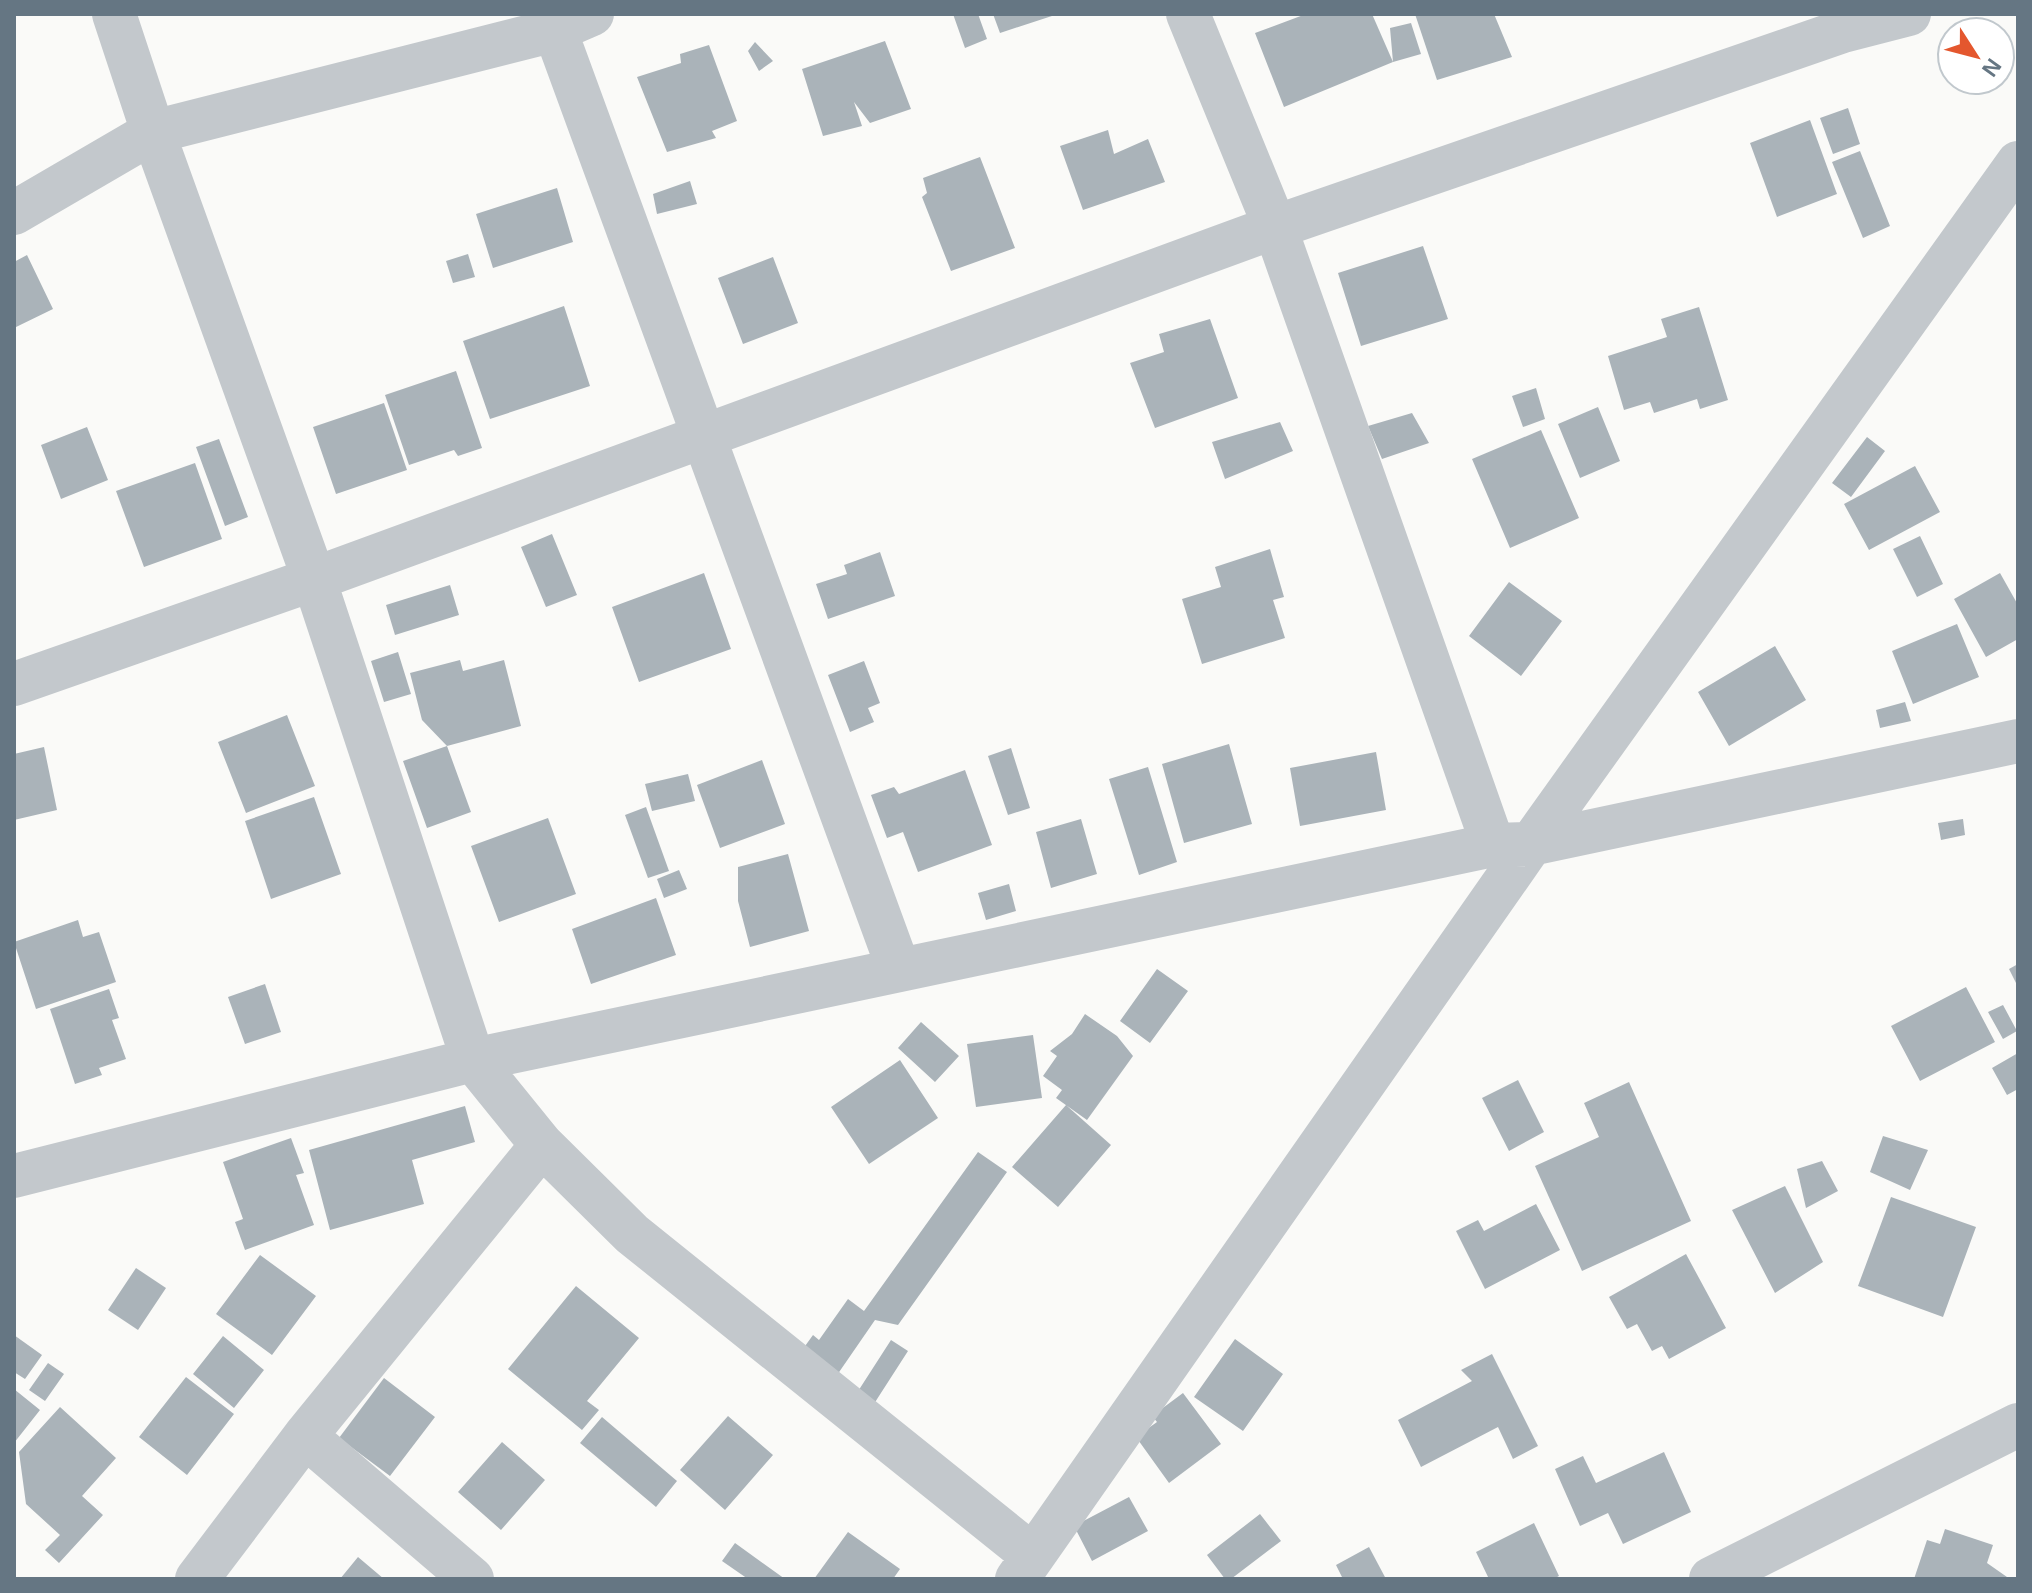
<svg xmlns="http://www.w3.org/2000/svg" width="2032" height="1593" viewBox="0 0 2032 1593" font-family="Arial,sans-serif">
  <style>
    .building { fill: #aab3b9 }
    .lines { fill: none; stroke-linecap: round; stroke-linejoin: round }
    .minor { stroke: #c3c8cc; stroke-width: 44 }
  </style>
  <rect width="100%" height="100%" fill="#fafaf8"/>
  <path class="building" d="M 953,14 L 978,14 L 987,39 L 965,48 Z
    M 993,14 L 1055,14 L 1055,15 L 1000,33 Z
    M 1306,14 L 1372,14 L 1393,62 L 1284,107 L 1255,33 Z
    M 1415,14 L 1494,14 L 1512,57 L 1437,80 Z
    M 1411,23 L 1421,54 L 1393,62 L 1390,28 Z
    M 885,41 L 911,109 L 870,123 L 854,102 L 862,126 L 823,136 L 802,69 Z
    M 755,42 L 773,61 L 759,71 L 748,51 Z
    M 709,45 L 737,121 L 712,131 L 716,138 L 667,152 L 637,77 L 681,63 L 680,54 Z
    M 1848,108 L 1860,144 L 1833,154 L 1820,118 Z
    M 1810,120 L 1837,194 L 1777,217 L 1750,143 Z
    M 1108,130 L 1114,154 L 1148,139 L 1165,182 L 1083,210 L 1060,146 Z
    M 1860,151 L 1890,226 L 1863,238 L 1832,162 Z
    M 980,157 L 1015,248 L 951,271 L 922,197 L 927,193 L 923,178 Z
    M 690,181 L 697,204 L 657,214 L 653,194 Z
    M 557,188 L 573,242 L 493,268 L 476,214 Z
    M 1423,246 L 1448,319 L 1361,346 L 1338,273 Z
    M 468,254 L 475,277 L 453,283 L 446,261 Z
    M 27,255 L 53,309 L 14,328 L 14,262 Z
    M 773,257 L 798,323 L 743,344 L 718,278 Z
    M 564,306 L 590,386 L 490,419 L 463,341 Z
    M 1699,307 L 1728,400 L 1700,409 L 1697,399 L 1654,413 L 1650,402 L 1624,410 L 1608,356 L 1667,337 L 1661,319 Z
    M 1210,319 L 1238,398 L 1155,428 L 1130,363 L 1164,352 L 1159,334 Z
    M 456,371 L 482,448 L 458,456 L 454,450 L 409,465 L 385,395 Z
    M 1536,388 L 1545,419 L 1523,427 L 1512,396 Z
    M 384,403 L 407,470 L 336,494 L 313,427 Z
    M 1598,407 L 1620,461 L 1580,478 L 1558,424 Z
    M 1412,413 L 1429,443 L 1382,459 L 1368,426 Z
    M 1280,422 L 1293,451 L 1225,479 L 1212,442 Z
    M 87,427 L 108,480 L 61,499 L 41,445 Z
    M 1541,430 L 1579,518 L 1510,548 L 1472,459 Z
    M 1867,437 L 1885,451 L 1851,497 L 1832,483 Z
    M 219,439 L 248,517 L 225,526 L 196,447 Z
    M 195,463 L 222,539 L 144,567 L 116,491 Z
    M 1915,466 L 1940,512 L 1869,550 L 1844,504 Z
    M 552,534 L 577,595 L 546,607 L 521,547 Z
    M 1920,536 L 1943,584 L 1917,597 L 1893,549 Z
    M 1270,549 L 1284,597 L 1273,600 L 1285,638 L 1202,664 L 1182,599 L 1221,587 L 1215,567 Z
    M 880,552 L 895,596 L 828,619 L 816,584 L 847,574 L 844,565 Z
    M 704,573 L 731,649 L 639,682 L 612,607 Z
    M 2000,573 L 2018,605 L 2018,639 L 1986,657 L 1954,599 Z
    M 1509,582 L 1562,621 L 1521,676 L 1469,636 Z
    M 450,585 L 459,615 L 395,635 L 386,605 Z
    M 1957,624 L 1979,677 L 1913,704 L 1892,651 Z
    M 1775,646 L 1806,700 L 1729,746 L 1698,692 Z
    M 398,652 L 411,694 L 384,702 L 371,661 Z
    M 460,660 L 463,671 L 504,660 L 521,726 L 447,746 L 422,720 L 410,673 Z
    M 864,661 L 880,703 L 868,708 L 874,722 L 850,732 L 828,675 Z
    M 1905,702 L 1911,721 L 1880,728 L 1876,710 Z
    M 287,715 L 315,786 L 246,813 L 218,742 Z
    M 1229,744 L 1252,824 L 1184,843 L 1162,764 Z
    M 447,746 L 471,812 L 427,828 L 403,761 Z
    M 44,747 L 57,810 L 14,820 L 14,754 Z
    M 1011,748 L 1030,808 L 1008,815 L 988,756 Z
    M 1376,752 L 1386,810 L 1300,826 L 1290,768 Z
    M 762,760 L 785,824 L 720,848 L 697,785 Z
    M 1148,767 L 1177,862 L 1139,875 L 1109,779 Z
    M 965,770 L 992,845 L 918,872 L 903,832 L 887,838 L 871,795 L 894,787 L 899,794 Z
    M 688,774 L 695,801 L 652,811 L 645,784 Z
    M 314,797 L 341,874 L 271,899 L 245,821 Z
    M 646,807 L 669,871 L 648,878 L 625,815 Z
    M 548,818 L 576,894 L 499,922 L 471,846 Z
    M 1081,819 L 1097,874 L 1051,888 L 1036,832 Z
    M 1963,819 L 1965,835 L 1941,840 L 1938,823 Z
    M 788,854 L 809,931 L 750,947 L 738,901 L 738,867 Z
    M 679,870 L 687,889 L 664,898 L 657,879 Z
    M 1009,884 L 1016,911 L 986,920 L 978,893 Z
    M 656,898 L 676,955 L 591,984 L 572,929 Z
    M 78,920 L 83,937 L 99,932 L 116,982 L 36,1009 L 14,942 Z
    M 2018,964 L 2018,987 L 2009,969 Z
    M 1157,969 L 1188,991 L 1150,1043 L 1120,1021 Z
    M 265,984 L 281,1032 L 245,1044 L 228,997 Z
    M 1966,987 L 1995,1042 L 1920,1081 L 1891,1026 Z
    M 109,989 L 119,1018 L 112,1020 L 126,1059 L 99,1068 L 102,1075 L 75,1084 L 50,1009 Z
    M 2003,1005 L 2017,1031 L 2003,1039 L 1988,1012 Z
    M 1085,1014 L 1117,1036 L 1133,1056 L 1087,1120 L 1056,1098 L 1062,1090 L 1043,1076 L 1057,1056 L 1050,1051 L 1072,1034 Z
    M 921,1022 L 959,1056 L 935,1082 L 898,1048 Z
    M 1033,1035 L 1042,1098 L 976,1107 L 967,1044 Z
    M 2018,1053 L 2018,1089 L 2007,1095 L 1992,1068 Z
    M 900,1060 L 938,1118 L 869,1164 L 831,1107 Z
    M 1518,1080 L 1544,1132 L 1509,1151 L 1482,1098 Z
    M 1629,1082 L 1691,1221 L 1582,1271 L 1535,1166 L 1599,1137 L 1584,1103 Z
    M 1066,1105 L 1111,1145 L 1058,1207 L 1012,1167 Z
    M 465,1106 L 475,1142 L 412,1160 L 424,1204 L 330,1230 L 309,1150 Z
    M 1883,1136 L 1928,1150 L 1910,1190 L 1870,1172 Z
    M 291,1138 L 304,1173 L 296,1175 L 314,1225 L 245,1250 L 235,1222 L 243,1219 L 223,1162 Z
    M 978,1152 L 1007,1172 L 898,1325 L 875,1320 L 835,1378 L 800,1353 L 813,1335 L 819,1340 L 848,1299 L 864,1311 Z
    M 1822,1161 L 1838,1191 L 1806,1208 L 1797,1169 Z
    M 1785,1186 L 1823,1262 L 1775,1293 L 1732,1210 Z
    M 1891,1197 L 1976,1227 L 1943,1317 L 1858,1286 Z
    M 1536,1204 L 1560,1250 L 1485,1289 L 1456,1231 L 1478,1220 L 1484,1231 Z
    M 1686,1254 L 1726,1328 L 1669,1359 L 1662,1346 L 1652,1351 L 1637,1324 L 1627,1329 L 1609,1297 Z
    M 260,1255 L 316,1296 L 272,1355 L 216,1314 Z
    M 136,1268 L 166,1288 L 138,1330 L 108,1310 Z
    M 576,1286 L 639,1338 L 587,1401 L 599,1410 L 582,1430 L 508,1369 Z
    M 14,1335 L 42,1355 L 25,1379 L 14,1372 Z
    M 223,1336 L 264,1370 L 234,1408 L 193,1374 Z
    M 1235,1339 L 1283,1374 L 1243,1431 L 1194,1397 Z
    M 891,1340 L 908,1351 L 870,1410 L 853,1399 Z
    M 1492,1354 L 1538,1446 L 1513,1459 L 1498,1427 L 1421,1467 L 1398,1420 L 1472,1381 L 1461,1370 Z
    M 48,1363 L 64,1374 L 45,1401 L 29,1390 Z
    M 186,1377 L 234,1414 L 187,1475 L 139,1437 Z
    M 384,1378 L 435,1417 L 390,1476 L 339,1438 Z
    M 14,1389 L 40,1410 L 14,1443 Z
    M 1183,1393 L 1221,1444 L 1169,1483 L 1136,1437 L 1157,1422 L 1152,1416 Z
    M 60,1407 L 116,1458 L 82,1496 L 103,1515 L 59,1563 L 45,1550 L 60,1535 L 26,1504 L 19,1452 Z
    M 728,1416 L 773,1455 L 725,1510 L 680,1470 Z
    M 602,1417 L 677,1481 L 656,1507 L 580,1443 Z
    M 502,1442 L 545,1480 L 501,1530 L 458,1492 Z
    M 1664,1452 L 1691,1512 L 1623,1544 L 1608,1513 L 1580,1526 L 1555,1469 L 1583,1456 L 1596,1483 Z
    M 1129,1497 L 1148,1531 L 1092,1561 L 1074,1526 Z
    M 1260,1514 L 1281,1541 L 1231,1579 L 1225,1579 L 1207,1555 Z
    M 1534,1523 L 1559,1576 L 1553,1579 L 1489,1579 L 1476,1552 Z
    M 1945,1529 L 1993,1545 L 1987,1563 L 2007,1577 L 2006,1579 L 1914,1579 L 1927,1540 L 1940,1544 Z
    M 848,1532 L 900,1569 L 893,1579 L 814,1579 Z
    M 735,1543 L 785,1579 L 748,1579 L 722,1561 Z
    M 1369,1547 L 1386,1579 L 1343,1579 L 1336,1565 Z
    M 358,1557 L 384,1579 L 340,1579 Z"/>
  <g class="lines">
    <path class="minor" d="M 114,14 L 153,132 L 314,579 L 473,1060 L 542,1145 L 632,1234 L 1032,1555
      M 1188,14 L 1275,227 L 1493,845
      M 555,30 L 899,970
      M 14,213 L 153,132 L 555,30 L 592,14
      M 14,684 L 314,579 L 1275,227 L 1843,31 L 1909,14
      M 14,1176 L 473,1060 L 1493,845 L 1531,844 L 2018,741
      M 305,1436 L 472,1579
      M 197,1579 L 305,1436 L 542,1145
      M 1017,1579 L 1531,844 L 2018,163
      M 1711,1579 L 2018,1425"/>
  </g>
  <rect width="2032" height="1593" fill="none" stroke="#657683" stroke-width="32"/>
  <g transform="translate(1976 56) rotate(126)"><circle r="38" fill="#ffffff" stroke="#c1c8cd" stroke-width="2"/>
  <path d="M0-6L14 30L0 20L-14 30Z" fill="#e4572e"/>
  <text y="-12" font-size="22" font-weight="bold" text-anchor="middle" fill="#657683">N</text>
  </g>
</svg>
